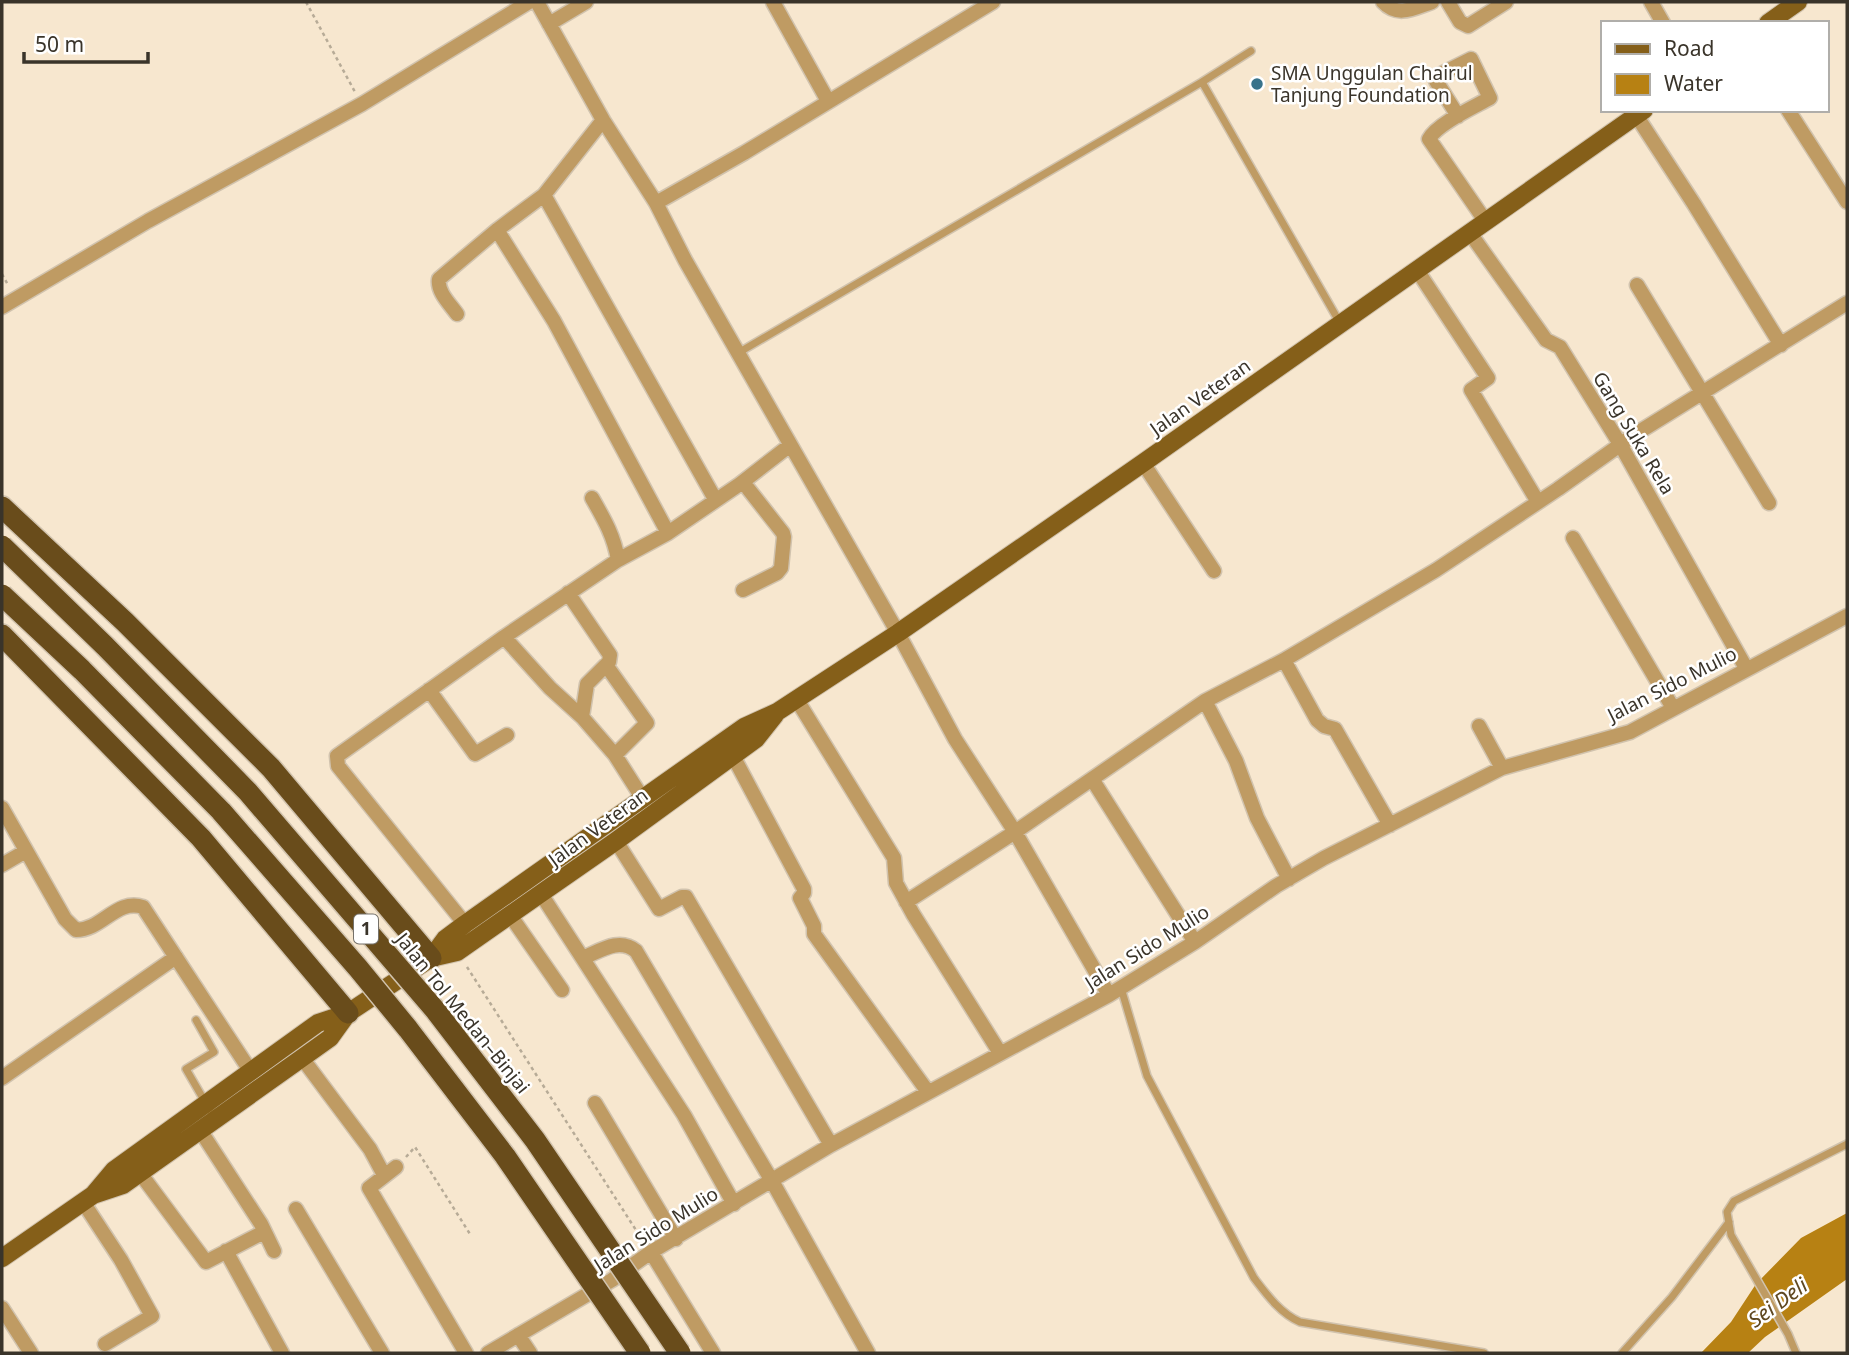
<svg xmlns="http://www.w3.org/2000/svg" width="1849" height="1355" viewBox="0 0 1849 1355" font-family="'Noto Sans',sans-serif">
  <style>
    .water { fill: #b78113 }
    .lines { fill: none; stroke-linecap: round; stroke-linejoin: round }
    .lane-casing { stroke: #d1c3ae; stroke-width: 10 }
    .street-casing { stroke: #d1c3ae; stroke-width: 17 }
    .primary-casing { stroke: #d1c3ae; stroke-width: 20 }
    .highway-casing { stroke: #d1c3ae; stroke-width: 24 }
    .path { stroke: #b7ab97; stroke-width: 2.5; stroke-dasharray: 3.5 3.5; stroke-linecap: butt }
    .lane { stroke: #bf9b63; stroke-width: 7 }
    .street { stroke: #bf9b63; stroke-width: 14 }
    .primary { stroke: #855f19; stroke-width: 18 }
    .highway { stroke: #694c1b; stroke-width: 21 }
    .highway-bridge-casing { stroke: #d1c3ae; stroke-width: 24; stroke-linecap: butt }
    .highway-bridge { stroke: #694c1b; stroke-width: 21 }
    .poi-dot { fill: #38738b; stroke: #fff; stroke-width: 2.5 }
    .labels { text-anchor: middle; stroke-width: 5; stroke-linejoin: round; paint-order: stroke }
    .shield { fill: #fff; stroke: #75716a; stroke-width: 2 }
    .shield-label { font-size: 18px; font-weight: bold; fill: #3a342a }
    .poi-label { font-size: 19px; fill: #3a342a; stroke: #fff; text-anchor: start }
    .street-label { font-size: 19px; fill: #3a342a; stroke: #fff }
    .water-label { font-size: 21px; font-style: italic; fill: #5f4821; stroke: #fff }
  </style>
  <rect width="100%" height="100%" fill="#f7e7cf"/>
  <path class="water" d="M 1847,1213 L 1847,1279 L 1765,1337 L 1748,1353 L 1701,1353 L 1731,1322 L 1756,1284 L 1801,1238 Z"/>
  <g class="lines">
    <g class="lane-casing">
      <path id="lane" d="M 1202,82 L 1251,51
        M 738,353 L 1202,82 L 1340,323
        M 1121,988 L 1147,1076 L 1254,1278 C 1267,1295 1280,1313 1300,1322 L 1484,1353
        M 196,1020 L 214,1052 L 186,1069 L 215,1119
        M 1622,1353 L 1672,1297 L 1729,1222
        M 1796,1353 L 1788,1334 L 1731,1235 L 1727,1212 L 1734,1201 L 1847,1144"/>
    </g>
    <g class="street-casing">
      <path id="street" d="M 537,2 L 603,120 L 656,203 L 685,260 L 898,633 L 955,739 L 1015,832 L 1109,995
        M 773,2 L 828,101
        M 1383,2 C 1398,18 1414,8 1432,2
        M 1448,2 L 1460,22 L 1468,26 L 1506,2
        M 1651,2 L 1663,23
        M 549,24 L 586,2
        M 1788,110 L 1847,202
        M 1636,115 L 1694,204 L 1781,345
        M 1458,116 L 1436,81 L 1437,76 L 1471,59 L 1490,98 C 1474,107 1437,124 1429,139 L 1486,222
        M 544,195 L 715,499
        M 656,203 L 744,153 L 993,2
        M 497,230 L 554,321 L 668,533 L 740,484 L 746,486 L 783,533 L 784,537 L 781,568 L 777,573 L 743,590
        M 1470,233 L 1546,340 L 1560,347 L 1620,444 L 1746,668
        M 1417,270 L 1488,378 L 1471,390 L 1538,502
        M 1637,285 L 1769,503
        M 2,307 L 148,221 L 362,104 L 529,2
        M 457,314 C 450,304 437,292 439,279 L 497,230 L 544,195 L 603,120
        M 1143,463 L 1214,571
        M 740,484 L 789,446
        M 1573,538 L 1673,708
        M 618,560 L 668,533
        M 568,593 L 610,655 L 609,662 L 606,665 L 647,723 L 615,755
        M 504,637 L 550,688 L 582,717 L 615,755 L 643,799
        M 1284,660 L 1317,720 L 1324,726 L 1335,729 L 1390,825
        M 429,690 L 475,754 L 507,735
        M 797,700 L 894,858 L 896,883 L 913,914 L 1000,1053
        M 1205,701 L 1236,761 L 1257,818 L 1289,879
        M 582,717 L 587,684 L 606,665
        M 1479,726 L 1502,768
        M 733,756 L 804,889 L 804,893 L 800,898 L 814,926 L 814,934 L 928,1092
        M 1092,779 L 1195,942
        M 2,808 L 65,919 L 76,930 C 102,930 117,898 143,907 L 251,1072
        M 616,841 L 659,909 L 682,897 L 686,897 L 831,1145
        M 2,865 L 26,851
        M 541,894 L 684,1115 L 734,1204
        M 906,902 L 1015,832 L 1205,701 L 1284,660 L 1436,570 L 1558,489 L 1634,435 L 1847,303
        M 510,915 L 562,990
        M 465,924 L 338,766 L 337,756 L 504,637 L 618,560 C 614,536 604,519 592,498
        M 583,958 C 600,951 619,937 636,951 L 772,1181 L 868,1353
        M 302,1058 L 370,1149 L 384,1175
        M 2,1078 L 176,957
        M 595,1103 L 676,1239
        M 200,1130 L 261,1224 L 274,1251
        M 396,1167 L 369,1188 L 466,1353
        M 140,1173 L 206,1262 L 264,1232
        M 83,1202 L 121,1260 L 152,1316 L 105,1344
        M 296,1209 L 382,1353
        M 226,1251 L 282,1353
        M 651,1252 L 713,1353
        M 2,1308 L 31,1353
        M 518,1335 L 530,1353
        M 488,1353 L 612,1280 L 651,1252 L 831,1145 L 1109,995 L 1195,942 L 1276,886 L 1324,858 L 1502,768 L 1630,732 L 1847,616"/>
    </g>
    <g class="primary-casing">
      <path id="primary" d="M 1768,23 L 1798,2
        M 431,958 L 445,939 L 465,924 L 744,727 L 777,712 L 898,633 L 1143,463 L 1644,110
        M 93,1195 L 123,1185 L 302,1058 L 330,1038 L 348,1013
        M 2,1258 L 93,1195 L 114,1170 L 318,1023 L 348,1013 L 431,958 L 457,952 L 616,841 L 756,739 L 775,715"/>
    </g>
    <g class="highway-casing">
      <path id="highway" d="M 2,507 L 125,622 L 271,768 L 431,958
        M 2,635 L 201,838 L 348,1013"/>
    </g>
    <path class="path" d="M 306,2 L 355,92
      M 2,274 L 8,285
      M 467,967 L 643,1241
      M 406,1157 L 415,1147 L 470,1234"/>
    <use href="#lane" class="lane"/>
    <use href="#street" class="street"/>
    <use href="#primary" class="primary"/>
    <use href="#highway" class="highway"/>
    <g class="highway-bridge-casing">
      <path id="highway-bridge" d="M 2,546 L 105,646 L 248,792 L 436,1011 L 535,1140 L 680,1353
        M 2,595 L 82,670 L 221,811 L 358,968 L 408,1029 L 505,1156 L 640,1353"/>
    </g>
    <use href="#highway-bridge" class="highway-bridge"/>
  </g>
  <circle class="poi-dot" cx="1257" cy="84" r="7"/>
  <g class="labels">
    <rect class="shield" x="354" y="914.5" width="24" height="29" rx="5"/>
    <g class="shield-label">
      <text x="366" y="935">1</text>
    </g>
    <g class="poi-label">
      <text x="1271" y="80">SMA Unggulan Chairul<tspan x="1271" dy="22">Tanjung Foundation</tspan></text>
    </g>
    <g class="street-label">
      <text transform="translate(1200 397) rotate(-35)" y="7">Jalan Veteran</text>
      <text transform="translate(1634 433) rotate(59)" y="7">Gang Suka Rela</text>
      <text transform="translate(1672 684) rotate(-27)" y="7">Jalan Sido Mulio</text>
      <text transform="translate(598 827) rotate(-36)" y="7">Jalan Veteran</text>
      <text transform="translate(1147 947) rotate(-32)" y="7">Jalan Sido Mulio</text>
      <text transform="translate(463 1013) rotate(51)" y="7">Jalan Tol Medan–Binjai</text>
      <text transform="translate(656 1229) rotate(-32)" y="7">Jalan Sido Mulio</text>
    </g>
    <g class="water-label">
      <text transform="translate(1778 1303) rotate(-36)" y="7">Sei Deli</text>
    </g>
  </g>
  <rect width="1849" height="1355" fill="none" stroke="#3a342a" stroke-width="7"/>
  <rect x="1601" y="21" width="228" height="91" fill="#ffffff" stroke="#b0aeaa" stroke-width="2"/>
  <rect x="1615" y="44" width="35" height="10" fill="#855f19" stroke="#b0aeaa" stroke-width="2"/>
  <text x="1664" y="56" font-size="21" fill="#3a342a">Road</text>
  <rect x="1615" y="74" width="35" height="21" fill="#b78113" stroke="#b0aeaa" stroke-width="2"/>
  <text x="1664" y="91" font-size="21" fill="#3a342a">Water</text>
  <path d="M24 52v10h124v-10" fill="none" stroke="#3a342a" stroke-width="3.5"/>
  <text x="35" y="52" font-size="21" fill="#3a342a" stroke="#ffffff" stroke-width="5" paint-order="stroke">50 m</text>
</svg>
